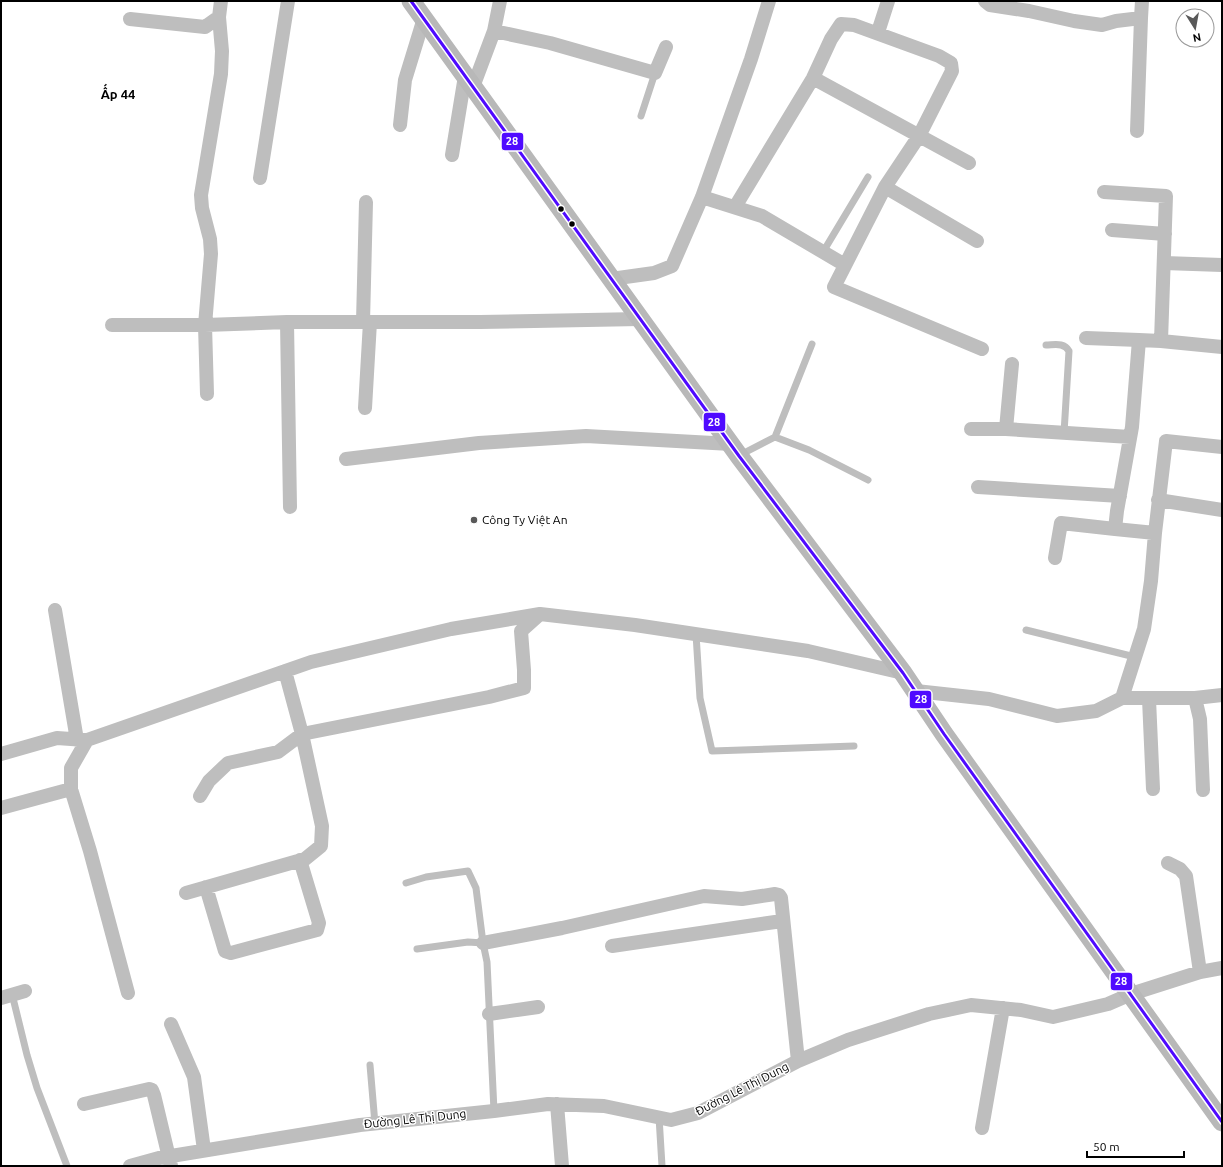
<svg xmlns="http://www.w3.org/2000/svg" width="1223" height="1167" viewBox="0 0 1223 1167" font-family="Ubuntu,sans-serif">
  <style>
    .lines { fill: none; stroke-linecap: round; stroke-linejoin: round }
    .lane { stroke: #bebebe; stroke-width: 7 }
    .street { stroke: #bebebe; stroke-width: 14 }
    .secondary { stroke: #b8b8b8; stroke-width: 19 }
    .bus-1-casing { stroke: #fff; stroke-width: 6 }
    .bus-1 { stroke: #4f0aff; stroke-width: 3 }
    .bus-dot { fill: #000; stroke: #fff; stroke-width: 1.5 }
    .poi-dot { fill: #595959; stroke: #fff; stroke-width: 1.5 }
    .labels { text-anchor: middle; stroke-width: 3; stroke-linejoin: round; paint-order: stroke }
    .poi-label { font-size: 12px; fill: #000; stroke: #fff; text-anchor: start }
    .street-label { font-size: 12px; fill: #000; stroke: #fff }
    .neighbourhood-label { font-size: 13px; font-weight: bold; fill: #000; stroke: #fff }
    .line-badge { stroke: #fff; stroke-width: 1.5 }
    .badge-label { font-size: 11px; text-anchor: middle; font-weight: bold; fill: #fff }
  </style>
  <rect width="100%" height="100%" fill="#fff"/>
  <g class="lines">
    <path class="lane" d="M 641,116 L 655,73
      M 823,252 L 868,177
      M 1046,345 C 1054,345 1064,342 1069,351 L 1064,433
      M 775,437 L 812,344
      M 740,455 L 775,437 L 809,450 L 868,480
      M 1026,630 L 1135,657
      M 696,634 L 700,698 L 712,751 L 854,746
      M 406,883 L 426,877 L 468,871 L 476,888 L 483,943 L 487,962 L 494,1111
      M 417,949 L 468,942 L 483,943
      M 12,994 L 27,1055 L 37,1088 L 67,1166
      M 370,1065 L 375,1124
      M 659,1117 L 662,1166"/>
    <path class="street" d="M 985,1 L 990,5 L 1029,11 L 1074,21 L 1102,25 L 1116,21 L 1141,18 L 1142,1
      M 130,19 L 205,27 L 219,17 L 221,1
      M 494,31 L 500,1
      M 876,32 L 879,29 L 888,1
      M 813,78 L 969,163
      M 473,87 L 494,31 L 550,43 L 655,73 L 666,47
      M 400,125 L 405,80 L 424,18
      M 1137,131 L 1141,18
      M 452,155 L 465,76
      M 260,178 L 288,1
      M 885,187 L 977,241
      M 1104,192 L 1166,196 L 1161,341 L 1139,340 L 1132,427 L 1117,511 L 1115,529 L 1155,533 L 1151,581 L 1144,629 L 1122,698
      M 702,197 L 762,216 L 845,265
      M 735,207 L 813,78 L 831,39 L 841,24 L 854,25 L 939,56 L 951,63 L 952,71 L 919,136 L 885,187 L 834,287 L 982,349
      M 1112,230 L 1165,234
      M 1164,263 L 1222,265
      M 611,279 L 654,273 L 672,266 L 702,197 L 751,59 L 769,1
      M 287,322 L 290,507
      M 363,322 L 366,202
      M 112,325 L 205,325 L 287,322 L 480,322 L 640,319
      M 1086,338 L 1139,340
      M 1161,341 L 1222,347
      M 207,394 L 205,325 L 211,254 L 210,239 L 202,208 L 201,195 L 221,74 L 222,51 L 219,17
      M 365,408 L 370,322
      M 971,429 L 1006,429 L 1130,437
      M 1006,429 L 1012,364
      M 346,459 L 479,443 L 586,436 L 731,444
      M 978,487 L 1120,496
      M 1158,500 L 1222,510
      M 1155,533 L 1166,441 L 1222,447
      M 1055,558 L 1061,523 L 1115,529
      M 55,610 L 77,740
      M 916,691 L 989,699 L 1057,716 L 1096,711 L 1122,698 L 1195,698 L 1222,695
      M 1195,698 L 1200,719 L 1203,790
      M 1149,699 L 1153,789
      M 1,754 L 57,738 L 85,740
      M 71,789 L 90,851 L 128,993
      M 200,796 L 209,781 L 228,763 L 278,752 L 302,734 L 285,671
      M 1,808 L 71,789 L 71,768 L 87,740 L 311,662 L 451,629 L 540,614 L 635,625 L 808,651 L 903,673
      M 1168,863 L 1180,869 L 1186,876 L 1200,972
      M 206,887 L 225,951 L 231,953 L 317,930 L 319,923 L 300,860
      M 186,893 L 305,859 L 321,846 L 322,826 L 302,734 L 489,697 L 524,688 L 524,670 L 521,631 L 540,614
      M 483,943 L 562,928 L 704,896 L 742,899 L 775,894 L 779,895 L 781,898 L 798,1061
      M 612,946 L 782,921
      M 1,998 L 25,991
      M 489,1014 L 538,1007
      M 171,1024 L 194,1077 L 204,1150
      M 84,1104 L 149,1089 L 152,1090 L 154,1095 L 171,1166
      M 557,1104 L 562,1166
      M 982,1128 L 1003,1008
      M 130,1166 L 159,1158 L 360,1125 L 494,1111 L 548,1104 L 604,1106 L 671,1120 L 698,1113 L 798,1061 L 848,1040 L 929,1014 L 971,1005 L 1021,1010 L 1053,1017 L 1108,1004 L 1131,994 L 1200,972 L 1222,968"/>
    <path class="secondary" d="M 411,1 L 739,456 L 903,673 L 944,734 L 1222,1122"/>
    <g class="bus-1-casing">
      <path id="bus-1" d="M 411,1 L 739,456 L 903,673 L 944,734 L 1222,1122"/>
    </g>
    <use href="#bus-1" class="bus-1"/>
  </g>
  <g class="bus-dot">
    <circle cx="561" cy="209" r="3.5"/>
    <circle cx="572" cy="224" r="3.5"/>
  </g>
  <circle class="poi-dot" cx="474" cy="520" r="4"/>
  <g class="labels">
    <g class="poi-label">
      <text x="482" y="524">Công Ty Việt An</text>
    </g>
    <g class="street-label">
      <text transform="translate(742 1089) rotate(-27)" y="4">Đường Lê Thị Dung</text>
      <text transform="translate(415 1119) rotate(-6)" y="4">Đường Lê Thị Dung</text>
    </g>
    <g class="neighbourhood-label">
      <text x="118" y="99">Ấp 44</text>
    </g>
  </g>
  <g class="line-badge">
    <rect x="501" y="132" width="23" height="19" rx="4" fill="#4f0aff"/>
    <rect x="703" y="412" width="23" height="20" rx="4" fill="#4f0aff"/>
    <rect x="909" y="690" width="23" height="19" rx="4" fill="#4f0aff"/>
    <rect x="1110" y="972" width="23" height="19" rx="4" fill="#4f0aff"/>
  </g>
  <g class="badge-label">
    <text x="512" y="145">28</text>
    <text x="714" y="426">28</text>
    <text x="921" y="703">28</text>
    <text x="1121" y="985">28</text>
  </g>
  <rect width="1223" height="1167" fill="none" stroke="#000000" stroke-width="4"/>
  <g transform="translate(1195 28) rotate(169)"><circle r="19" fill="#ffffff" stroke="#999999"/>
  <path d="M0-3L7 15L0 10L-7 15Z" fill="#595959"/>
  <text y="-6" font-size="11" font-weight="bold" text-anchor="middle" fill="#000000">N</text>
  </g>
  <path d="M1087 1151v6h97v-6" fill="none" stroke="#000000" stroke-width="2"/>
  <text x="1093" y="1151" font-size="12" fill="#000000" stroke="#ffffff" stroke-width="3" paint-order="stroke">50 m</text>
</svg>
